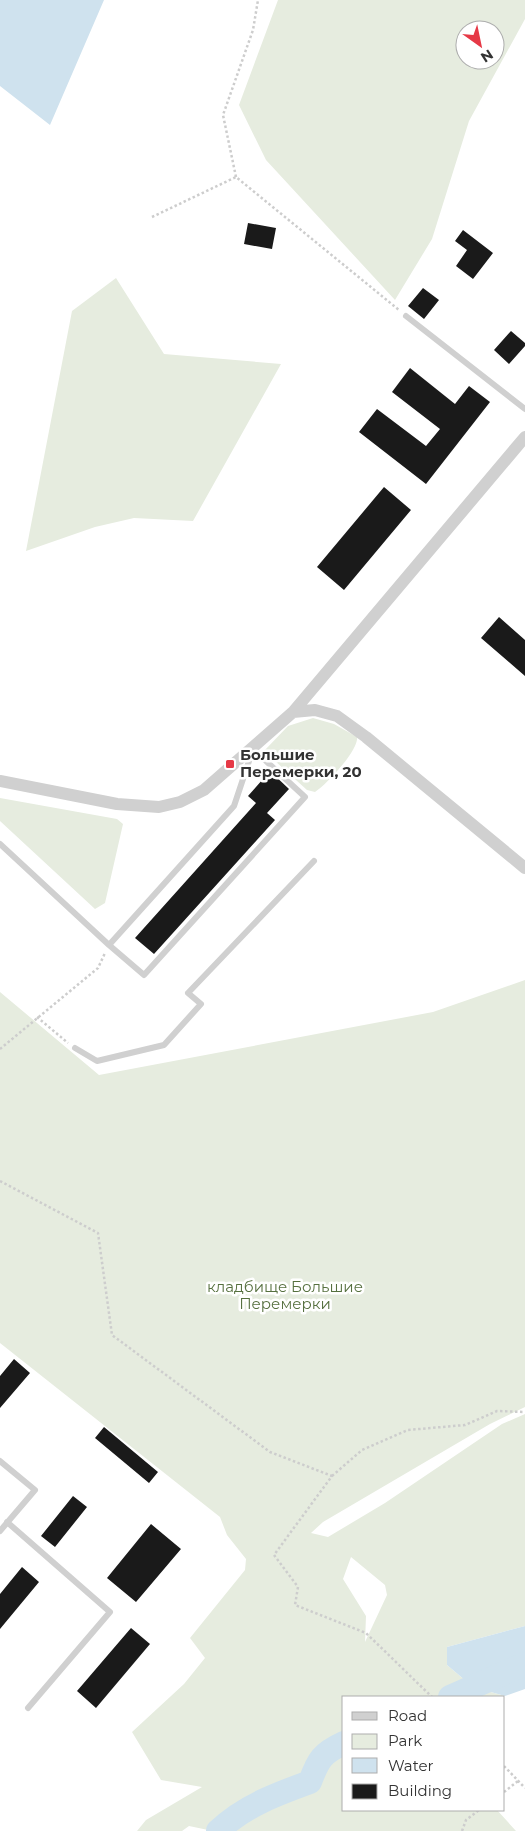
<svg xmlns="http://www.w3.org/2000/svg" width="525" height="1831" viewBox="0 0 525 1831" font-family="Montserrat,sans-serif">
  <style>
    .green { fill: #e6ecdf; fill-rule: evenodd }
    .water { fill: #cfe2ee }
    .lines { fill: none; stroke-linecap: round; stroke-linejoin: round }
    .river { stroke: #cfe2ee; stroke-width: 24 }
    .building { fill: #1a1a1a }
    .path { stroke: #cdcdcd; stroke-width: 2.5; stroke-dasharray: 2.5 2.5; stroke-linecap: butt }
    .service { stroke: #d0d0d0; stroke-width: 6 }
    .minor { stroke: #d0d0d0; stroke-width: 12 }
    .poi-dot { fill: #e63946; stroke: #fff; stroke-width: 2 }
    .labels { text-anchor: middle; stroke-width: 5; stroke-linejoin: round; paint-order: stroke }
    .poi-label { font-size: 15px; font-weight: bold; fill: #333; stroke: #fff; text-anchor: start }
    .park-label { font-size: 15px; fill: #56703f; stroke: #fff }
  </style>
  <rect width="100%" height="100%" fill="#fff"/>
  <path class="green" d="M 278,0 L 525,0 L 525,19 L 469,121 L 432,239 L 395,300 L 266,160 L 239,105 ZM 465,30 L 495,30 L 495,60 L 465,60 Z
    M 116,278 L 164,354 L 281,364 L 193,521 L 134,518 L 95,527 L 26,551 L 72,311 Z
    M 313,718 L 334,724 L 357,737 C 359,750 326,785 315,792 L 307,790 L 264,751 L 288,726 Z
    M 0,798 L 117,819 L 123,824 L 105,903 L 95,909 L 0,821 Z
    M 525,980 L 525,1407 L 490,1424 L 323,1522 L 311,1533 L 328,1537 L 385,1503 L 502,1424 L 525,1414 L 525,1626 L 447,1647 L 447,1665 L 473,1687 L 505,1696 L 344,1697 L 344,1810 L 497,1810 L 516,1831 L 213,1831 L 189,1826 L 182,1831 L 137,1831 L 146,1820 L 202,1787 L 161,1780 L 132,1732 L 184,1684 L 205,1658 L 190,1638 L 245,1570 L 246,1559 L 227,1535 L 220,1517 L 0,1343 L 0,992 L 99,1075 L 433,1012 ZM 351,1557 L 385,1585 L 387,1595 L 365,1642 L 366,1616 L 343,1579 Z"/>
  <path class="water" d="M 0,0 L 104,0 L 50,125 L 0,86 Z
    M 525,1626 L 525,1689 L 505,1696 L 473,1687 L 447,1665 L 447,1647 Z"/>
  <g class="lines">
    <path class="river" d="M 450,1697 L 525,1664
      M 218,1831 C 244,1806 277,1794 310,1782 C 318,1760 322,1753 344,1743"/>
  </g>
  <path class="building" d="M 248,223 L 276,228 L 272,249 L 244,244 Z
    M 463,230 L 493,253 L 473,279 L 456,266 L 467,250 L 455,241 Z
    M 423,288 L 439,300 L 424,319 L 408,306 Z
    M 511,331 L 525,343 L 525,346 L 509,364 L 494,350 Z
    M 410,368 L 455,404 L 469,386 L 490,402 L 426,484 L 359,432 L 377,409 L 426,446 L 440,429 L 392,392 Z
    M 384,487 L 411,510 L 344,590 L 317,567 Z
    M 499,617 L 525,640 L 525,676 L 481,638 Z
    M 270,771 L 289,789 L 267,813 L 275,820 L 154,954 L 135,938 L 256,803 L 248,796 Z
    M 14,1359 L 30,1373 L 0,1408 L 0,1376 Z
    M 104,1427 L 158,1472 L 149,1483 L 95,1438 Z
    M 73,1496 L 87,1507 L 55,1547 L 41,1536 Z
    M 151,1524 L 181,1549 L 136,1602 L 107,1578 Z
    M 22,1567 L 39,1582 L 0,1629 L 0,1594 Z
    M 131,1628 L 150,1644 L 96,1708 L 77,1691 Z"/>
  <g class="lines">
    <path class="path" d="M 236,177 L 223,115 L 253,30 L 258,0
      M 152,217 L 236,177 L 399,310
      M 37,1017 L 68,1043
      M 0,1049 L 98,968 L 105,953
      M 0,1181 L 98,1233 L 112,1335 L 270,1452 L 332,1476 L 274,1555 L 298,1587 L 295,1605 L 366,1633 L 432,1697
      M 332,1476 L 362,1450 L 408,1430 L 465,1425 L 497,1411 L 525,1412
      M 504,1766 L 525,1788
      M 504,1792 L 518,1781
      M 462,1831 L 466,1820 L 479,1810"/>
    <path class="service" d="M 406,316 L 525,409
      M 0,844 L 109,945 L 234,806 L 253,749 L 305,797 L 144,975 L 109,945
      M 75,1048 L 97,1061 L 164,1045 L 201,1004 L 188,993 L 314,861
      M 0,1461 L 35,1490 L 0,1531
      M 7,1522 L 110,1612 L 28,1708"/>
    <path class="minor" d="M 293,712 L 315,710 L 337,716 L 366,737 L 525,868
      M 0,781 L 117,804 L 159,807 L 180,802 L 204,790 L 293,712 L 525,437"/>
  </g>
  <rect class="poi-dot" x="225" y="759" width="10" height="10" rx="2.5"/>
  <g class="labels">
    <g class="poi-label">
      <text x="240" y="760">Большие<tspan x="240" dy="17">Перемерки, 20</tspan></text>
    </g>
    <g class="park-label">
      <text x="285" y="1292">кладбище Большие<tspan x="285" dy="17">Перемерки</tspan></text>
    </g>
  </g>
  <rect x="342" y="1696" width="162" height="115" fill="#ffffff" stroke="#adadad"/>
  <rect x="352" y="1712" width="25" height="8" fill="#d0d0d0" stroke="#adadad"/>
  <text x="388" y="1721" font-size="15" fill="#333333">Road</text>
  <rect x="352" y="1734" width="25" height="15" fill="#e6ecdf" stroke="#adadad"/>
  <text x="388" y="1746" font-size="15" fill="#333333">Park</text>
  <rect x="352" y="1758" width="25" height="15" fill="#cfe2ee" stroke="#adadad"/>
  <text x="388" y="1771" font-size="15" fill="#333333">Water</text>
  <rect x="352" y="1784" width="25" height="15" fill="#1a1a1a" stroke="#adadad"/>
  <text x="388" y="1796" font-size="15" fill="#333333">Building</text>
  <g transform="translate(480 45) rotate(147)"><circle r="24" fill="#ffffff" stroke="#adadad"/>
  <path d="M0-4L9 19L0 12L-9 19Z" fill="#e63946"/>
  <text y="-8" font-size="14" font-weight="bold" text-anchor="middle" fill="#333333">N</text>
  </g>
</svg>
